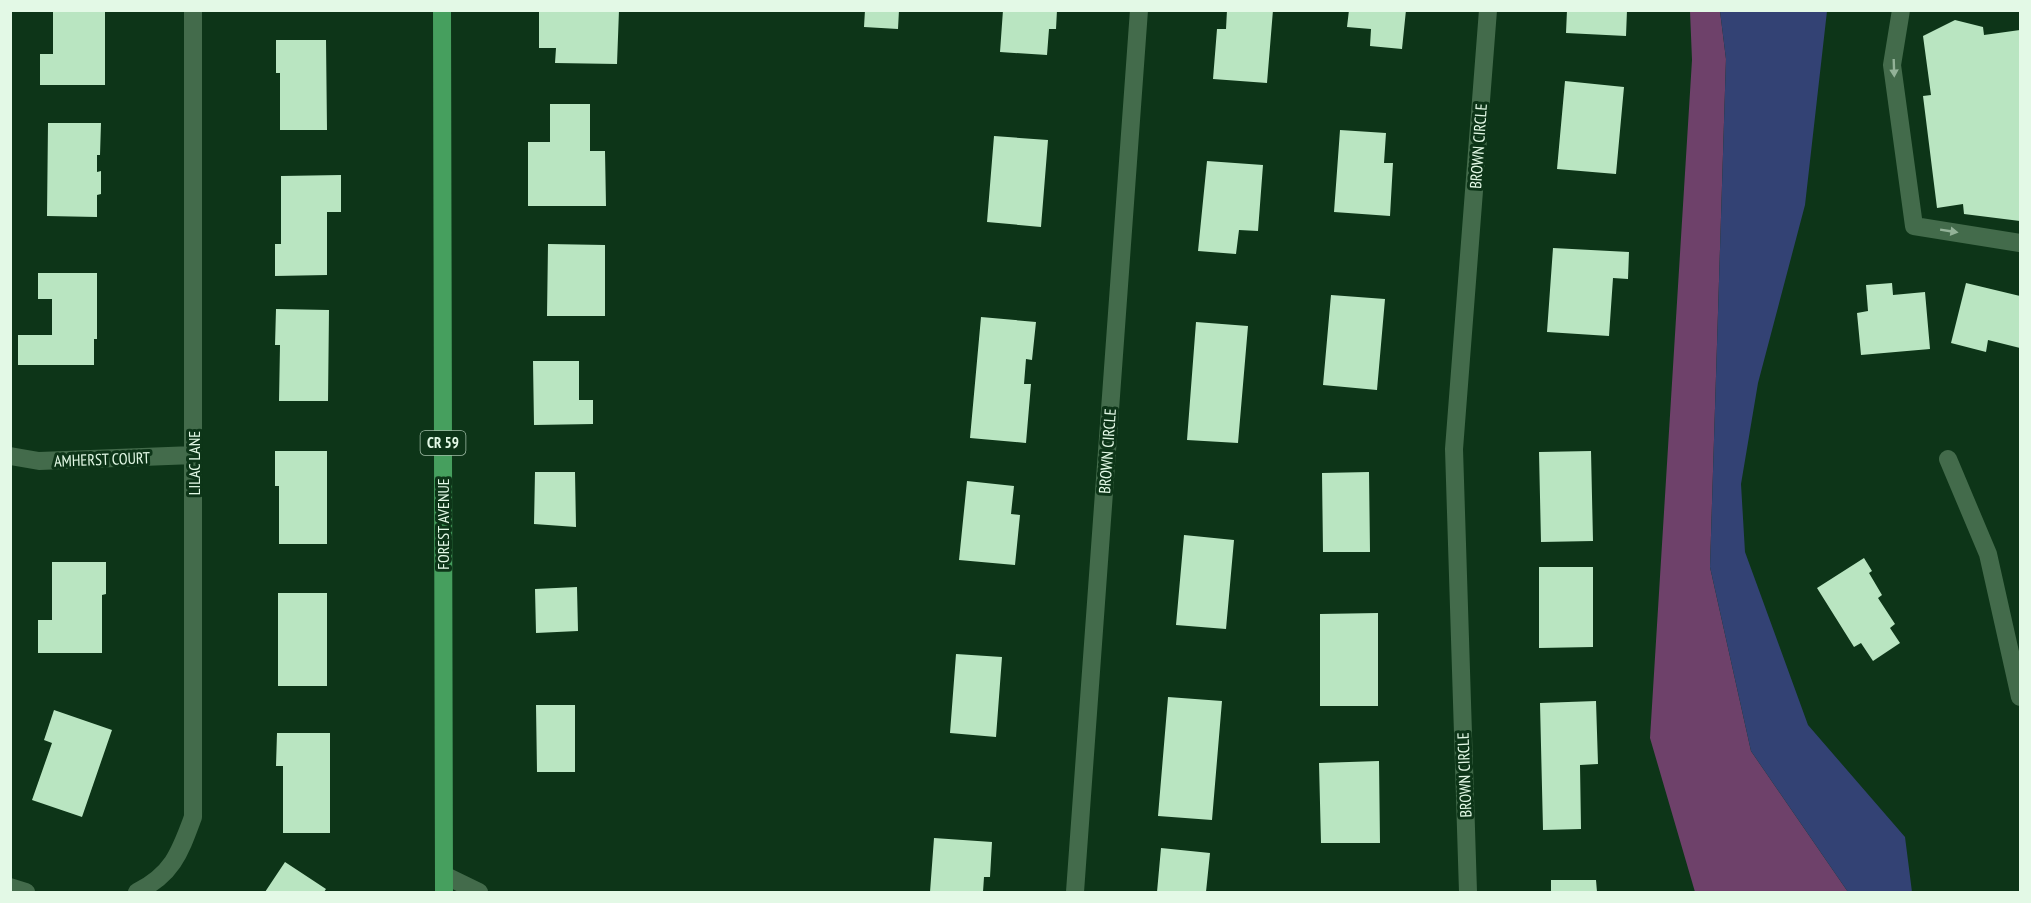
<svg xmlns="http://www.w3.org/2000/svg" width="2031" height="903" viewBox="0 0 2031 903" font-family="'PT Sans Narrow',sans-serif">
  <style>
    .forest { fill: #6e416a }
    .water { fill: #334274 }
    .building { fill: #b9e5c1 }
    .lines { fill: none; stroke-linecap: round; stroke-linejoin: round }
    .minor { stroke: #436b4b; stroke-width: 18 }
    .major { stroke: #469f5e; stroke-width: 18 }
    .oneway { fill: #93b298 }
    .labels { text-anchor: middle; stroke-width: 6; stroke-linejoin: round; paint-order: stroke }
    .shield { fill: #0d3518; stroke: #a3bea8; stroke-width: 1.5 }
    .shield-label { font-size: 15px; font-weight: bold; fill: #e3f9e6 }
    .street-label { font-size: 16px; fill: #e3f9e6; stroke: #0d3518 }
  </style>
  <rect width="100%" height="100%" fill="#0d3518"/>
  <path class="forest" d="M 1690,11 L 1720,11 L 1726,59 L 1710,567 L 1751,751 L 1848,892 L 1695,892 L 1650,738 L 1692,60 Z"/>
  <path class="water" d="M 1720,11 L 1827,11 L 1805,205 L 1758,383 L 1741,484 L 1745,552 L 1808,725 L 1905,837 L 1912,892 L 1848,892 L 1751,751 L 1710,567 L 1726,59 Z"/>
  <path class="building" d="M 53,10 L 105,10 L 105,85 L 40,85 L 40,54 L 53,54 Z
    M 539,10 L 619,10 L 617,64 L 555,63 L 556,48 L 539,48 Z
    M 865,10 L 899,10 L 898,29 L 864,27 Z
    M 1003,10 L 1057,10 L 1056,29 L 1049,29 L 1047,55 L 1000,52 Z
    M 1227,10 L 1273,10 L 1267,83 L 1213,79 L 1217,29 L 1226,29 Z
    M 1349,10 L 1406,10 L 1402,49 L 1370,46 L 1371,29 L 1347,27 Z
    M 1567,10 L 1627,10 L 1626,36 L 1566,33 Z
    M 1955,20 L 1983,27 L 1984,35 L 2020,30 L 2020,221 L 1964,214 L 1963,204 L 1937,208 L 1923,96 L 1931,95 L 1923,36 Z
    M 276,40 L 326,40 L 327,130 L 280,130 L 280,73 L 276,73 Z
    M 1565,81 L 1624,87 L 1616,174 L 1557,169 Z
    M 550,104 L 590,104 L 590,151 L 605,151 L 606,206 L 528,206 L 528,142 L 550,142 Z
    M 48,123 L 101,123 L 100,155 L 97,155 L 97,172 L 101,171 L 101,194 L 97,195 L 97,217 L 47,216 Z
    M 1340,130 L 1386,133 L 1384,163 L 1393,163 L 1390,216 L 1334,212 Z
    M 994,136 L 1048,140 L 1041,227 L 987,222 Z
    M 1207,161 L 1263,165 L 1258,231 L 1239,230 L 1236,254 L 1198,251 Z
    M 341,175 L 341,212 L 327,212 L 327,275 L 275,276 L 275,244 L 281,244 L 281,176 Z
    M 548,244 L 605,245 L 605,316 L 547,316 Z
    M 1553,248 L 1629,252 L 1628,279 L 1613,278 L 1609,336 L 1547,332 Z
    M 38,273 L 97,273 L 97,339 L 94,339 L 94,365 L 18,365 L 18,335 L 52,335 L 52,299 L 38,299 Z
    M 1892,283 L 1893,295 L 1925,292 L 1930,349 L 1861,355 L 1857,313 L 1868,311 L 1866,285 Z
    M 1966,283 L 2020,296 L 2020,348 L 1988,340 L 1986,352 L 1951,343 Z
    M 1331,295 L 1385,299 L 1377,390 L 1323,385 Z
    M 276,309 L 329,310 L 328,401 L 279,401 L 280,345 L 275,345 Z
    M 981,317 L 1036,322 L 1032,360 L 1026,359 L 1024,384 L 1031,384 L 1026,443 L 970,438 Z
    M 1196,322 L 1248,326 L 1238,443 L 1187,440 Z
    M 533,361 L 579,361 L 579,400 L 593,400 L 593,424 L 534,425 Z
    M 275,451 L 327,451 L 327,544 L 279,544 L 279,486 L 275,486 Z
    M 1591,451 L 1593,541 L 1541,542 L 1539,452 Z
    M 535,472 L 575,472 L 576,527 L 534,524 Z
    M 1369,472 L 1370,552 L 1323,552 L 1322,473 Z
    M 967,481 L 1014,486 L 1011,514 L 1020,515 L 1015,565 L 959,560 Z
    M 1184,535 L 1234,540 L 1226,629 L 1176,625 Z
    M 1864,558 L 1872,571 L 1869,573 L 1882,595 L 1878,598 L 1895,624 L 1890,628 L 1900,643 L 1873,661 L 1861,643 L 1854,647 L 1817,588 Z
    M 52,562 L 106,562 L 106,594 L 102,595 L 102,653 L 38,653 L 38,620 L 52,620 Z
    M 1539,567 L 1593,567 L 1593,647 L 1539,648 Z
    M 577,587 L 578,631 L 536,633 L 535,589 Z
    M 278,593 L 327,593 L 327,686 L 278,686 Z
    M 1378,613 L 1378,706 L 1320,706 L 1320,614 Z
    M 956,654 L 1002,657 L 996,737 L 950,733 Z
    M 1168,697 L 1222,701 L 1212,820 L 1158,816 Z
    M 1596,701 L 1598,764 L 1580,765 L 1581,829 L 1543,830 L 1540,703 Z
    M 536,705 L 575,705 L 575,772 L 537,772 Z
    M 54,710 L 112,730 L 82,817 L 32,800 L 52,743 L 44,740 Z
    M 277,733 L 330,733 L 330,833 L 283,833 L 283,766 L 276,766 Z
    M 1379,761 L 1380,843 L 1321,843 L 1319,763 Z
    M 934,838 L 992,842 L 990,877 L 984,877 L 983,892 L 930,892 Z
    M 1161,848 L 1210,853 L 1206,892 L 1157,892 Z
    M 285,862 L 326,889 L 324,892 L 265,892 Z
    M 1551,880 L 1596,880 L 1597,892 L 1551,892 Z"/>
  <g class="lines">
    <path class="minor" d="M 1901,10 L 1892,65 L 1914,226 L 2020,243
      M 10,456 L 39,461 L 194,455
      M 1948,459 L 1988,554 L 2020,697
      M 444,875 L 479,892
      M 10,887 L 26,892
      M 137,892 C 173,874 180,852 193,817 L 193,10
      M 1075,892 L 1139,10
      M 1468,892 L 1454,449 L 1488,10"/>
    <path class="major" d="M 442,10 L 444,892"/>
  </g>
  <defs><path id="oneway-solid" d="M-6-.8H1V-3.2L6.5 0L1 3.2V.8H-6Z" transform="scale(1.5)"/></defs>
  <g class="oneway">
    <use href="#oneway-solid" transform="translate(1894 68) rotate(88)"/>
    <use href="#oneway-solid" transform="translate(1949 231) rotate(9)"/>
  </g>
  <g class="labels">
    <rect class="shield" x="420.5" y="431" width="45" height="24" rx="4.5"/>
    <g class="shield-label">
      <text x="443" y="448">CR 59</text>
    </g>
    <g class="street-label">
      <text transform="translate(1478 146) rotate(-86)" y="6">BROWN CIRCLE</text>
      <text transform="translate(1107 451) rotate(-86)" y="6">BROWN CIRCLE</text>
      <text transform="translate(102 459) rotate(-2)" y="6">AMHERST COURT</text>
      <text transform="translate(194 463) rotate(-90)" y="6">LILAC LANE</text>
      <text transform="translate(443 524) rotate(-90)" y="6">FOREST AVENUE</text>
      <text transform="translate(1464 775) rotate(-92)" y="6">BROWN CIRCLE</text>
    </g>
  </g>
  <rect width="2031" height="903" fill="none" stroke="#e3f9e6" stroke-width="24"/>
</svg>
